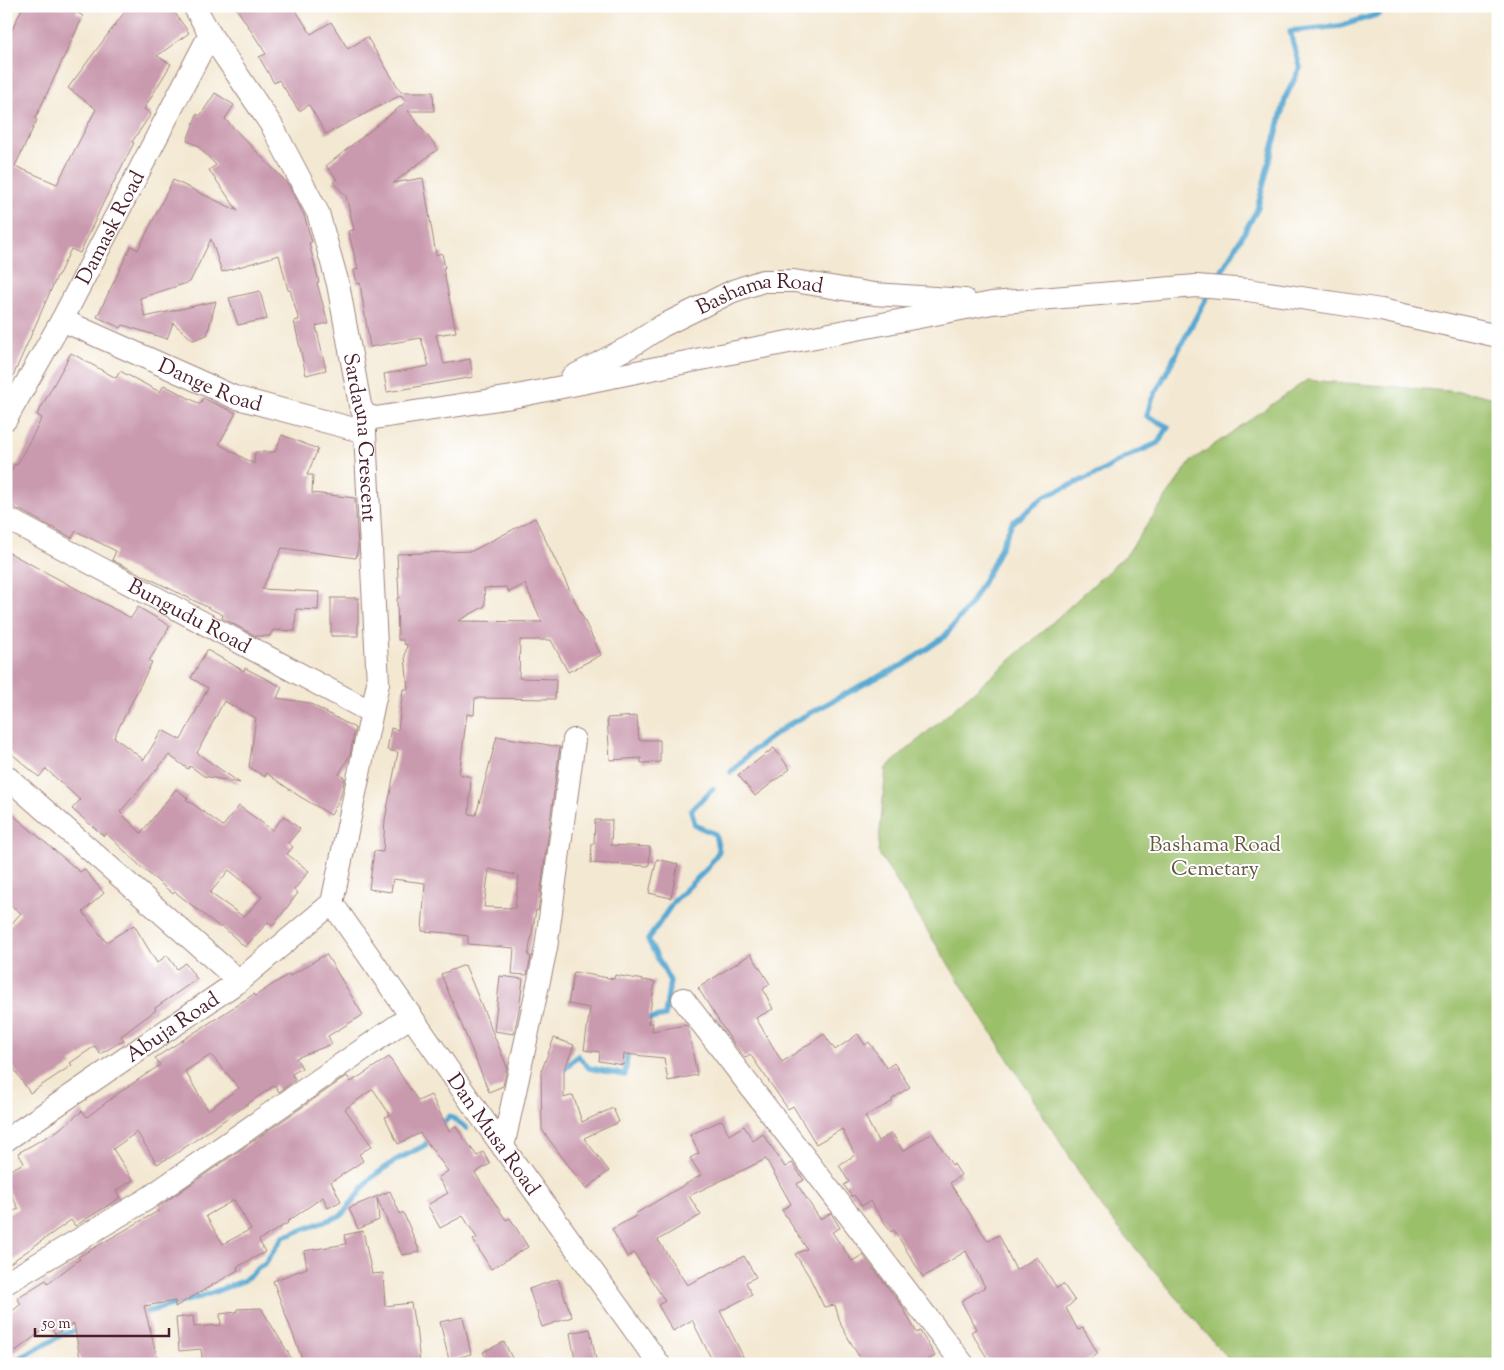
<svg xmlns="http://www.w3.org/2000/svg" width="1504" height="1370" viewBox="0 0 1504 1370" font-family="'Sorts Mill Goudy',serif">
  <style>
    .green { fill: #9bc06a; stroke: #72704a }
    .lines { fill: none; stroke-linecap: round; stroke-linejoin: round }
    .stream { stroke: #57a8d2; stroke-width: 5.5 }
    .building { fill: #c999ae; fill-rule: evenodd }
    .minor-casing { stroke: #9e847e; stroke-width: 24 }
    .minor { stroke: #fff; stroke-width: 22 }
    .labels { text-anchor: middle; stroke-width: 4; stroke-linejoin: round; paint-order: stroke }
    .street-label { font-size: 21px; fill: #4a1f2b; stroke: #fff }
    .park-label { font-size: 21px; fill: #665741; stroke: #fff }
  </style>
  <rect width="100%" height="100%" fill="#fff"/>
  <filter id="ink" filterUnits="userSpaceOnUse"><feTurbulence type="fractalNoise" baseFrequency=".02" numOctaves="2"/><feDisplacementMap in="SourceGraphic" scale="10" xChannelSelector="R" yChannelSelector="G"/><feConvolveMatrix kernelMatrix="1 2 1 2 8 2 1 2 1" color-interpolation-filters="sRGB"/></filter>
  <filter id="wash" filterUnits="userSpaceOnUse"><feTurbulence type="fractalNoise" baseFrequency=".0096" numOctaves="4" result="noise"/><feDisplacementMap in="SourceGraphic" scale="20" xChannelSelector="R" yChannelSelector="G"/><feGaussianBlur stdDeviation="1.12" result="paint"/><feColorMatrix in="noise" values="0 0 0 0 0 0 0 0 0 0 0 0 0 0 0 0 0 1.4 0 .05"/><feComposite in="paint" operator="in"/></filter>
  <g filter="url(#wash)">
    <rect width="100%" height="100%" fill="#f3e8d2"/>
    <path class="green" d="M 1307,380 L 1474,393 L 1498,399 L 1498,1364 L 1232,1364 L 1101,1207 L 878,852 L 886,768 L 1031,642 L 1127,554 L 1191,461 Z"/>
    <g class="lines">
      <path class="stream" d="M 1215,283 L 1257,210 L 1286,96 L 1300,68 L 1290,31 L 1340,26 L 1379,14 L 1383,6
        M 731,772 L 751,752 L 788,725 L 864,684 L 905,664 L 944,637 L 970,605 L 993,564 L 1012,523 L 1045,496 L 1099,473 L 1126,457 L 1158,443 L 1168,427 L 1147,416 L 1151,401 L 1209,293
        M 643,1020 L 665,1016 L 670,981 L 648,940 L 674,901 L 707,869 L 719,851 L 715,834 L 695,825 L 691,810 L 713,789
        M 565,1068 L 578,1056 L 589,1068 L 625,1075 L 628,1048
        M 441,1126 L 450,1116 L 466,1128
        M 139,1314 L 203,1296 L 243,1281 L 266,1262 L 283,1237 L 342,1215 L 370,1179 L 396,1160 L 424,1146 L 432,1137
        M 10,1364 L 63,1334 L 82,1329"/>
    </g>
    <g id="blocks">
      <path class="building" d="M 23,6 L 79,6 L 76,12 L 83,16 L 35,119 L 37,120 L 15,166 L 57,184 L 96,109 L 68,88 L 129,6 L 170,6 L 189,33 L 157,56 L 171,64 L 144,109 L 151,114 L 132,142 L 134,143 L 104,201 L 80,253 L 71,249 L 59,274 L 58,274 L 6,392 L 6,43 Z
        M 235,6 L 293,6 L 311,34 L 331,22 L 348,49 L 367,37 L 401,92 L 433,92 L 434,111 L 408,111 L 438,149 L 393,183 L 423,178 L 436,255 L 442,253 L 445,268 L 443,268 L 456,332 L 436,335 L 444,364 L 470,359 L 473,377 L 387,392 L 384,374 L 429,366 L 421,338 L 370,347 L 360,283 L 357,284 L 354,270 L 358,269 L 348,231 L 354,230 L 346,196 L 333,182 L 337,179 L 326,166 L 406,102 L 401,95 L 326,134 L 309,105 L 299,111 L 279,80 L 274,83 L 259,57 L 266,54 Z
        M 215,93 L 234,105 L 225,119 L 288,184 L 304,215 L 312,242 L 309,243 L 319,282 L 317,283 L 328,323 L 316,326 L 326,370 L 306,375 L 294,321 L 299,320 L 290,290 L 288,290 L 279,255 L 222,272 L 211,239 L 190,282 L 140,298 L 145,317 L 216,301 L 207,335 L 193,340 L 173,323 L 167,339 L 123,325 L 121,328 L 97,317 L 131,246 L 138,250 L 173,180 L 238,211 L 209,170 L 216,165 L 197,145 L 187,141 L 197,114 L 200,116 Z
        M 260,291 L 267,319 L 238,325 L 229,298 Z
        M 71,353 L 116,378 L 120,371 L 160,392 L 164,385 L 200,404 L 203,398 L 236,413 L 219,444 L 254,464 L 255,452 L 275,452 L 282,435 L 318,449 L 307,475 L 313,475 L 312,493 L 355,498 L 358,547 L 356,558 L 282,548 L 262,589 L 319,592 L 318,610 L 296,609 L 295,631 L 273,630 L 270,636 L 256,636 L 222,618 L 223,615 L 112,560 L 116,551 L 76,531 L 72,538 L 12,506 L 6,505 L 6,482 L 15,464 L 17,465 L 42,418 L 37,415 Z
        M 535,518 L 601,655 L 568,672 L 551,640 L 520,640 L 519,678 L 556,679 L 555,699 L 475,698 L 474,715 L 467,714 L 459,774 L 471,777 L 469,814 L 476,815 L 497,736 L 560,747 L 538,911 L 536,910 L 528,956 L 531,956 L 527,975 L 512,974 L 514,948 L 468,944 L 468,936 L 447,933 L 422,931 L 425,883 L 393,879 L 391,892 L 369,889 L 374,851 L 383,852 L 385,820 L 398,752 L 387,750 L 391,728 L 398,730 L 403,689 L 408,689 L 405,656 L 407,645 L 404,644 L 403,640 L 398,640 L 397,598 L 399,598 L 397,554 L 472,551 ZM 525,584 L 542,622 L 458,621 L 485,606 L 484,588 L 506,587 L 509,592 ZM 489,869 L 519,876 L 515,908 L 484,907 Z
        M 6,551 L 131,618 L 138,607 L 170,626 L 149,661 L 152,662 L 114,737 L 144,760 L 162,730 L 181,740 L 208,688 L 191,678 L 207,650 L 244,671 L 245,668 L 282,687 L 277,698 L 309,703 L 355,728 L 350,755 L 339,774 L 345,778 L 340,798 L 331,815 L 299,796 L 266,773 L 265,777 L 249,767 L 256,718 L 224,701 L 197,753 L 240,783 L 204,776 L 190,766 L 188,769 L 169,755 L 120,812 L 141,833 L 176,789 L 188,798 L 186,799 L 223,826 L 239,806 L 272,830 L 284,816 L 300,829 L 288,843 L 293,847 L 287,854 L 309,871 L 294,890 L 298,893 L 273,926 L 268,922 L 245,947 L 222,926 L 221,928 L 175,892 L 173,894 L 141,867 L 106,833 L 104,836 L 72,809 L 80,800 L 46,769 L 39,777 L 6,749 ZM 229,870 L 262,897 L 244,917 L 210,893 Z
        M 331,598 L 358,598 L 358,636 L 331,636 Z
        M 637,716 L 639,740 L 660,740 L 660,762 L 641,763 L 641,758 L 610,760 L 607,718 Z
        M 774,748 L 790,769 L 755,796 L 738,775 Z
        M 6,809 L 80,872 L 84,869 L 104,893 L 83,912 L 106,942 L 134,925 L 157,963 L 167,955 L 177,969 L 185,963 L 197,979 L 155,1008 L 156,1010 L 121,1036 L 124,1040 L 100,1054 L 95,1046 L 70,1063 L 72,1065 L 30,1093 L 6,1057 L 6,930 L 21,913 L 6,902 Z
        M 595,820 L 612,820 L 611,845 L 650,847 L 649,866 L 591,863 L 592,844 L 594,844 Z
        M 657,859 L 678,864 L 671,898 L 649,893 Z
        M 326,954 L 363,1015 L 328,1036 L 332,1044 L 296,1058 L 302,1068 L 292,1074 L 295,1080 L 279,1092 L 275,1085 L 171,1157 L 157,1164 L 137,1132 L 113,1149 L 133,1180 L 116,1191 L 120,1198 L 75,1226 L 71,1220 L 6,1266 L 6,1214 L 19,1209 L 6,1186 L 6,1172 L 24,1163 L 18,1153 L 57,1131 L 82,1111 L 87,1117 L 120,1092 L 160,1065 L 155,1058 L 254,994 L 255,996 L 289,974 L 290,976 ZM 211,1055 L 239,1088 L 208,1110 L 185,1071 Z
        M 751,954 L 770,984 L 763,989 L 773,1009 L 756,1018 L 782,1062 L 824,1034 L 835,1050 L 858,1034 L 865,1045 L 869,1042 L 887,1068 L 894,1063 L 910,1087 L 892,1099 L 892,1102 L 865,1116 L 878,1141 L 892,1133 L 903,1151 L 932,1133 L 952,1165 L 954,1164 L 961,1175 L 950,1183 L 988,1241 L 999,1235 L 1016,1270 L 1037,1257 L 1057,1288 L 1063,1284 L 1075,1301 L 1066,1308 L 1078,1330 L 1083,1328 L 1098,1354 L 1080,1364 L 991,1364 L 971,1332 L 976,1329 L 961,1301 L 985,1287 L 966,1251 L 923,1277 L 894,1230 L 891,1232 L 870,1201 L 862,1206 L 854,1195 L 852,1197 L 844,1185 L 849,1182 L 839,1165 L 855,1155 L 842,1129 L 816,1144 L 793,1106 L 788,1109 L 750,1054 L 745,1058 L 729,1037 L 698,988 Z
        M 465,965 L 507,1067 L 503,1086 L 489,1092 L 441,974 Z
        M 574,972 L 614,979 L 615,975 L 655,982 L 648,1023 L 653,1023 L 652,1031 L 686,1025 L 688,1027 L 697,1075 L 668,1081 L 664,1058 L 624,1054 L 623,1065 L 599,1061 L 600,1052 L 584,1050 L 590,1008 L 568,1004 Z
        M 500,976 L 523,979 L 519,1010 L 514,1034 L 494,1031 Z
        M 554,1038 L 574,1045 L 564,1071 L 564,1098 L 573,1095 L 582,1122 L 613,1108 L 619,1122 L 584,1138 L 609,1171 L 586,1189 L 542,1130 L 541,1072 Z
        M 389,1057 L 418,1101 L 431,1095 L 449,1131 L 455,1126 L 477,1156 L 483,1152 L 490,1164 L 475,1173 L 506,1220 L 510,1218 L 528,1247 L 491,1269 L 473,1240 L 477,1238 L 463,1216 L 440,1228 L 428,1206 L 429,1204 L 448,1193 L 438,1178 L 448,1171 L 420,1133 L 398,1144 L 385,1117 L 390,1115 L 373,1089 L 345,1109 L 372,1146 L 359,1154 L 363,1161 L 331,1182 L 341,1201 L 328,1208 L 323,1197 L 287,1222 L 288,1223 L 259,1240 L 265,1252 L 237,1267 L 238,1270 L 175,1307 L 175,1301 L 144,1306 L 159,1364 L 81,1364 L 74,1324 L 55,1334 L 50,1325 L 6,1358 L 6,1316 L 21,1304 L 17,1298 L 46,1280 L 48,1283 L 80,1259 L 78,1257 L 160,1210 L 158,1207 L 347,1076 L 351,1082 ZM 234,1200 L 251,1229 L 223,1244 L 206,1216 Z
        M 722,1120 L 729,1135 L 744,1126 L 753,1141 L 763,1134 L 785,1167 L 792,1163 L 804,1180 L 797,1184 L 820,1219 L 831,1213 L 840,1228 L 832,1232 L 852,1261 L 863,1255 L 902,1306 L 917,1333 L 920,1331 L 935,1356 L 920,1364 L 863,1364 L 841,1325 L 835,1305 L 824,1307 L 809,1276 L 795,1254 L 807,1249 L 782,1210 L 791,1204 L 766,1159 L 689,1196 L 701,1215 L 658,1240 L 687,1285 L 744,1256 L 756,1277 L 746,1282 L 752,1295 L 720,1311 L 747,1364 L 714,1364 L 692,1320 L 673,1331 L 658,1305 L 665,1301 L 634,1253 L 627,1257 L 612,1229 L 636,1216 L 635,1214 L 701,1175 L 690,1158 L 699,1153 L 690,1135 Z
        M 390,1191 L 400,1214 L 403,1212 L 420,1252 L 402,1255 L 377,1198 L 379,1220 L 358,1229 L 349,1208 Z
        M 363,1231 L 372,1274 L 383,1273 L 385,1306 L 411,1303 L 415,1327 L 416,1327 L 420,1364 L 397,1364 L 396,1361 L 377,1364 L 304,1364 L 273,1281 L 307,1268 L 304,1251 L 346,1244 L 344,1235 Z
        M 558,1279 L 572,1317 L 542,1327 L 529,1289 Z
        M 261,1308 L 295,1364 L 203,1364 L 201,1349 L 179,1351 L 176,1318 L 193,1316 L 194,1327 L 221,1325 L 220,1314 L 237,1312 L 237,1309 Z
        M 463,1317 L 471,1354 L 449,1360 L 440,1322 Z
        M 590,1329 L 596,1360 L 576,1364 L 570,1333 Z
        M 504,1342 L 515,1364 L 489,1364 L 483,1352 Z"/>
    </g>
  </g>
  <g filter="url(#ink)">
    <use href="#blocks" fill-opacity="0" stroke="#9e847e" stroke-width="1"/>
    <g class="lines">
      <g class="minor-casing">
        <g id="minor">
          <path id="s1" d="M 194,6 L 210,34 L 272,126 L 318,213 L 338,284 L 360,405 L 364,414 L 378,683 L 332,903"/>
          <path id="s2" d="M 62,320 L 234,397 L 365,432"/>
          <path id="s3" d="M 572,377 L 631,346 L 662,326 L 733,291 L 763,281 L 794,281 L 874,294 L 965,300"/>
          <path d="M 364,414 L 375,418 L 512,397 L 731,353 L 992,303 L 1196,286 L 1248,290 L 1381,310 L 1498,336"/>
          <path id="s4" d="M 6,419 L 62,320 L 210,34"/>
          <path id="s5" d="M 6,518 L 371,712"/>
          <path d="M 6,776 L 239,981"/>
          <path id="s6" d="M 332,903 L 480,1115 L 659,1364"/>
          <path d="M 683,999 L 963,1364"/>
          <path id="s7" d="M 6,1140 L 239,981 L 332,903"/>
          <path d="M 503,1147 L 546,948 L 574,740"/>
          <path d="M 6,1283 L 147,1199 L 411,1016"/>
        </g>
      </g>
      <use href="#minor" class="minor"/>
    </g>
  </g>
  <g class="labels">
    <g class="street-label">
      <text dy="7" stroke="none"><textPath href="#s4" startOffset="218">Damask Road</textPath></text>
      <text dy="7" stroke="none"><textPath href="#s3" startOffset="209">Bashama Road</textPath></text>
      <text dy="7" stroke="none"><textPath href="#s2" startOffset="162">Dange Road</textPath></text>
      <text dy="7" stroke="none"><textPath href="#s1" startOffset="471">Sardauna Crescent</textPath></text>
      <text dy="7" stroke="none"><textPath href="#s5" startOffset="208">Bungudu Road</textPath></text>
      <text dy="7" stroke="none"><textPath href="#s7" startOffset="201">Abuja Road</textPath></text>
      <text dy="7" stroke="none"><textPath href="#s6" startOffset="282">Dan Musa Road</textPath></text>
    </g>
    <g class="park-label">
      <text x="1215" y="851">Bashama Road<tspan x="1215" dy="24">Cemetary</tspan></text>
    </g>
  </g>
  <rect width="1504" height="1370" fill="none" stroke="#fff" stroke-width="25"/>
  <path d="M35 1328v8h134v-8" fill="none" stroke="#4a1f2b" stroke-width="2.5"/>
  <text x="42" y="1328" font-size="15" fill="#4a1f2b" stroke="#ffffff" stroke-width="4" paint-order="stroke">50 m</text>
</svg>
